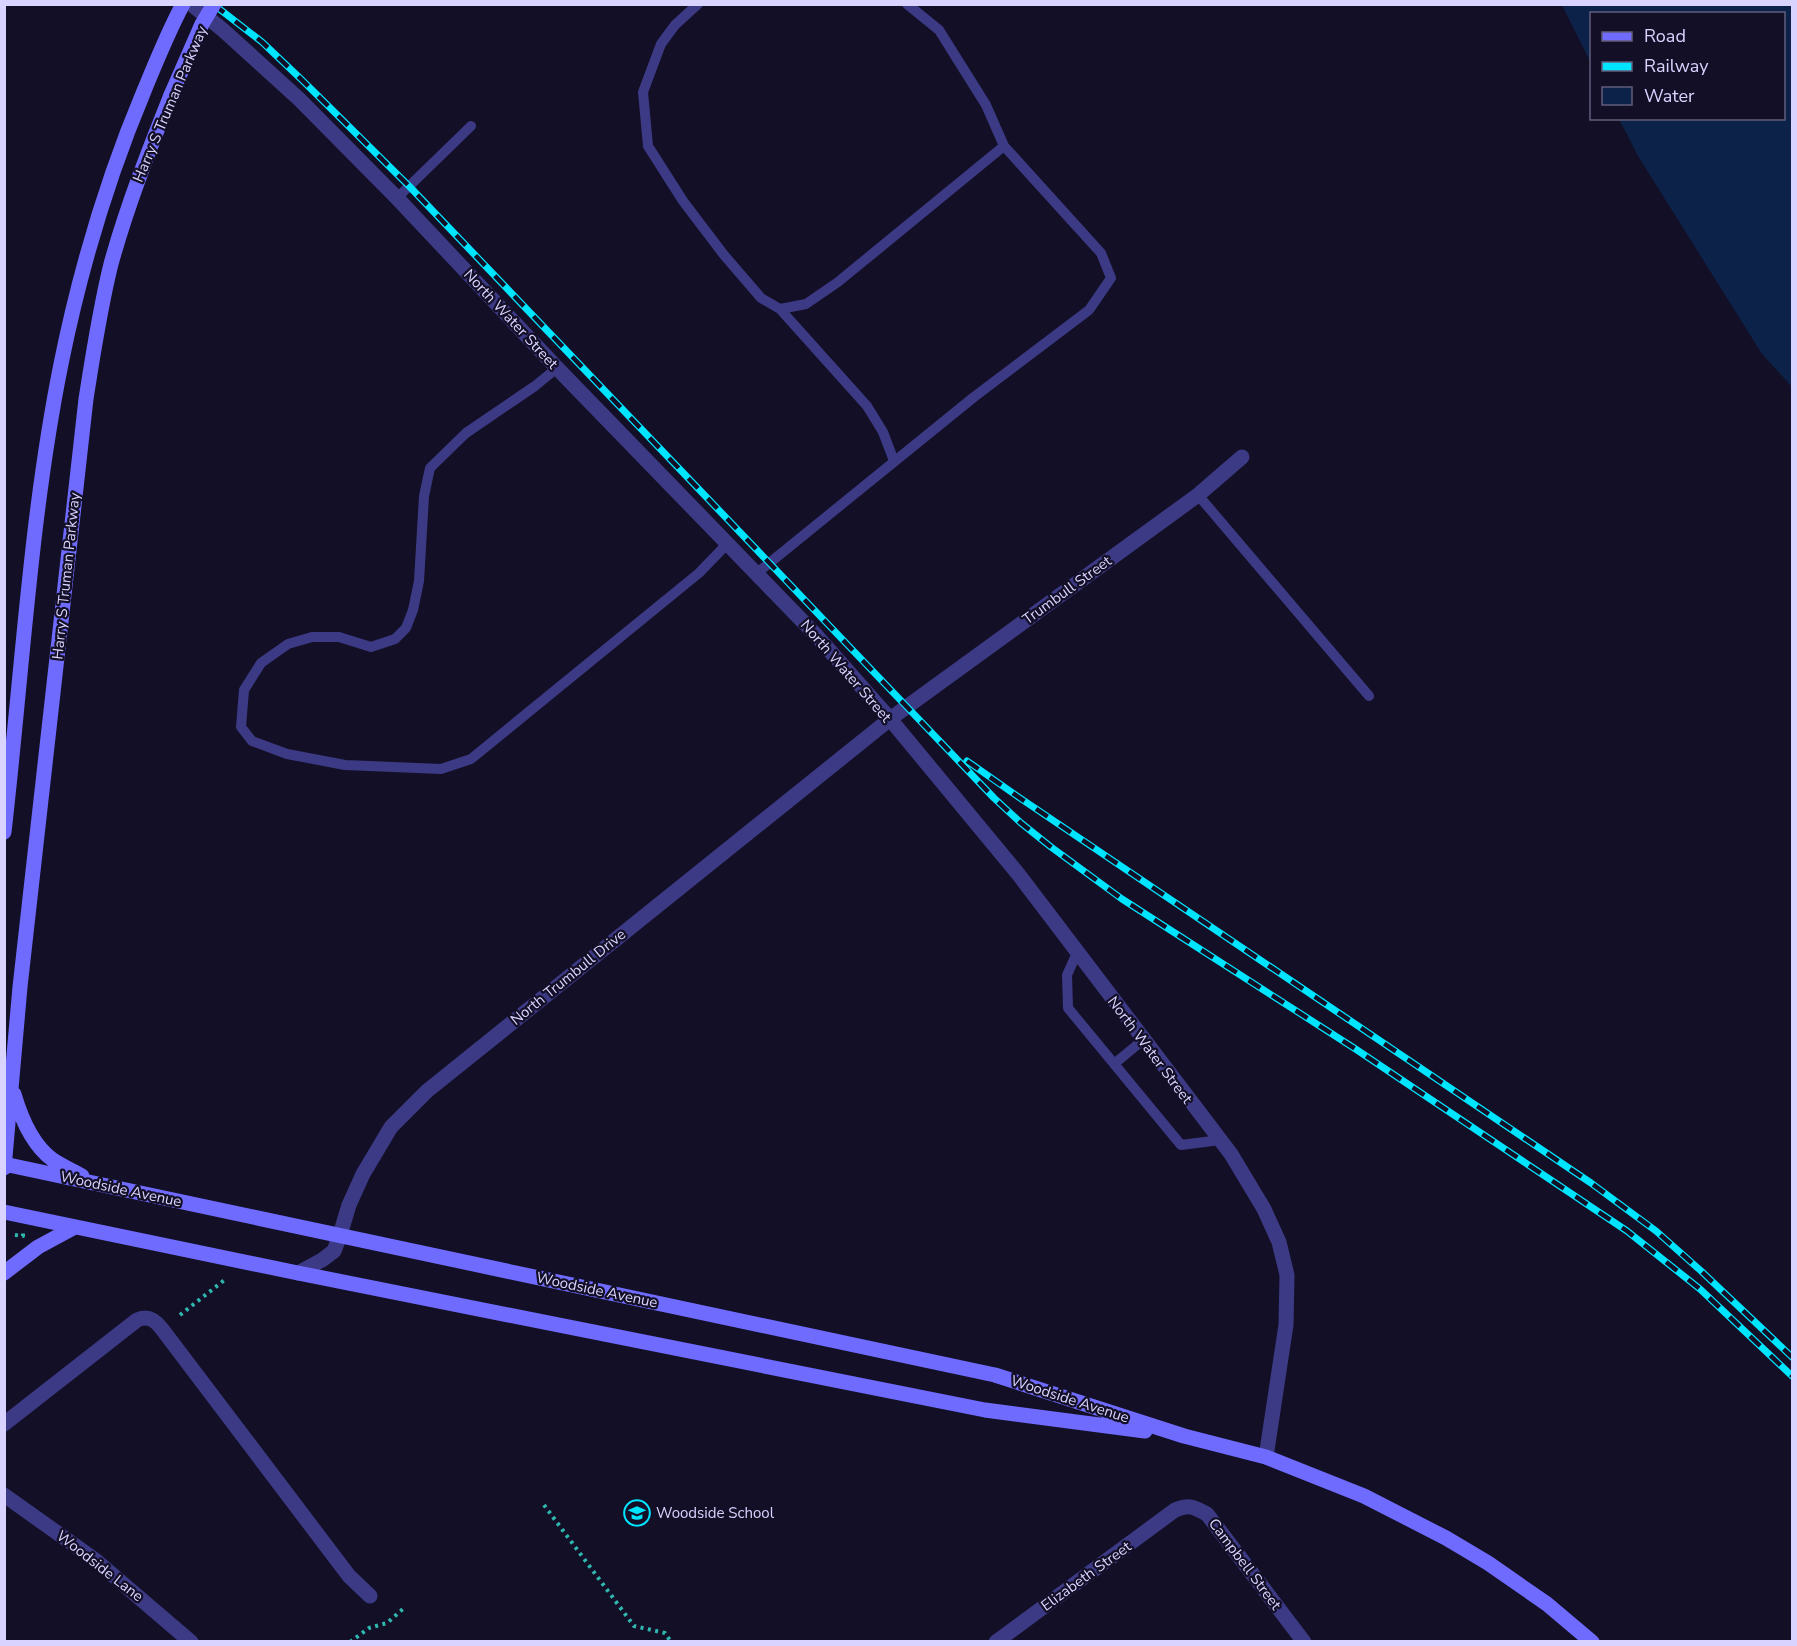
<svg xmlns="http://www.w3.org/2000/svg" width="1797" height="1646" viewBox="0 0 1797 1646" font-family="'Nunito Sans',sans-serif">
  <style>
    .water { fill: #0c2248 }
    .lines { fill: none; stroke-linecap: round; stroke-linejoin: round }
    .path { stroke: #2fb8b0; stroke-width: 4; stroke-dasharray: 3 4.5; stroke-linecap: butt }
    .lane { stroke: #3d3a85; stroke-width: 10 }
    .street { stroke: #3d3a85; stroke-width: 15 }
    .secondary { stroke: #6f6bff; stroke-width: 15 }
    .rail-casing { stroke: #00e5ff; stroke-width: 7 }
    .rail { stroke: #130f26; stroke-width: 4.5; stroke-dasharray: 14; stroke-linecap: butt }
    .secondary-bridge { stroke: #6f6bff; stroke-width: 15 }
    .labels { text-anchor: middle; stroke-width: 4.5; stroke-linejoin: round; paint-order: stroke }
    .street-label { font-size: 15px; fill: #d9d4ff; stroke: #130f26 }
    .poi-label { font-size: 15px; fill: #d9d4ff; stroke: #130f26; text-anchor: start }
  </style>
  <rect width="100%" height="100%" fill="#130f26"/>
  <path class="water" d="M 1562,5 L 1792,5 L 1792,387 L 1762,354 L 1638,156 L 1619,119 L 1784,118 L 1784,14 L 1592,14 L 1591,63 Z"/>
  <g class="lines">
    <path class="path" d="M 15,1235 L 23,1236 L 23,1233
      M 180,1315 L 227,1278
      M 544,1505 L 634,1626 L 665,1633 L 671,1642
      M 350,1642 L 369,1628 L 387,1623 L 403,1609"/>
    <path class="lane" d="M 698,4 L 675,25 L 661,44 L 643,92 L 648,146 L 683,201 L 724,255 L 761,298 L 780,309 L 806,304 L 838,282 L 1004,146
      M 397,198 L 471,126
      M 780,309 L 867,406 L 883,432 L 894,461
      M 557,368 L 535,386 L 466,433 L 430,468 L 424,496 L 419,581 L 413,610 L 406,628 L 395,639 L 371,647 L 339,637 L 312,637 L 288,644 L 261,663 L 244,690 L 241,727 L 252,741 L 287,754 L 345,765 L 441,769 L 471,759 L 699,573 L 728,543
      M 1198,495 L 1369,696
      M 757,573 L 974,397 L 1089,310 L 1111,278 L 1101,253 L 1004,146 L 986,105 L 939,30 L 907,4
      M 1077,953 L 1067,975 L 1068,1008 L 1181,1145 L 1220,1140
      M 1114,1064 L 1143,1040"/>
    <path class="street" d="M 191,4 L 223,30 L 299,99 L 397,198 L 557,368 L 815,634 L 890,719 L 1019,875 L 1231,1154 L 1264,1209 L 1279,1242 L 1287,1275 L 1286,1325 L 1266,1457
      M 298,1273 L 322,1260 L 334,1251 L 340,1235 L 349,1205 L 363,1174 L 391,1127 L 427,1091 L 890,719 L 1198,495 L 1242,457
      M 4,1424 L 137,1320 C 148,1315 155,1320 162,1329 L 349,1576 L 370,1596
      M 4,1495 L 94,1559 L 191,1642
      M 996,1642 L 1175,1510 C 1189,1504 1194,1507 1207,1514 L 1304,1642"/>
    <path class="secondary" d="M 4,832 C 22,676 30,518 61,364 C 80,270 107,179 144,91 C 156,62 168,32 183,4
      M 14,1094 C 21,1118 32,1145 53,1160 C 62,1166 73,1171 82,1176
      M 4,1164 L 995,1375 L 1184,1436 L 1266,1457 L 1364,1496 L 1446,1538 L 1488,1563 L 1547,1604 L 1592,1642
      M 4,1168 L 20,987 L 86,399 C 93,354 100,308 111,264 C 127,206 149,150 171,95
      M 4,1212 L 298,1273 L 985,1410 L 1145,1431
      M 4,1273 L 38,1247 L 75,1227"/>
    <g class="rail-casing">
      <path id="rail" d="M 213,4 L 262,42 L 302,80 L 409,186 L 994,798 L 1021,823 L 1051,847 L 1122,899 L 1354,1048 L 1627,1231 L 1700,1289 L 1792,1376
        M 967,761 L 1017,796 L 1591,1183 L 1656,1231 L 1700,1270 L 1792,1357"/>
    </g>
    <use href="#rail" class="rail"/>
    <path class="secondary-bridge" d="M 171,95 L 202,24 L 214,4"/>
  </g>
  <defs>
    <g id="school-ring" transform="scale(1.35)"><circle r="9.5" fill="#130f26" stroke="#00e5ff" stroke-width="1.5"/><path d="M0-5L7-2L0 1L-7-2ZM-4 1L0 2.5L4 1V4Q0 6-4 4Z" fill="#00e5ff"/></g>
  </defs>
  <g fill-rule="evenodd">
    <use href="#school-ring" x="637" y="1513"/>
  </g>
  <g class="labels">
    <g class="street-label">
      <text transform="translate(170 104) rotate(-67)" y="5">Harry S Truman Parkway</text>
      <text transform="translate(511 319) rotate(47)" y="5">North Water Street</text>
      <text transform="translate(66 576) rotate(-84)" y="5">Harry S Truman Parkway</text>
      <text transform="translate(1067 590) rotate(-36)" y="5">Trumbull Street</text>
      <text transform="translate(846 671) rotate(49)" y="5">North Water Street</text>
      <text transform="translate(568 977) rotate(-39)" y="5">North Trumbull Drive</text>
      <text transform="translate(1150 1050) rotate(53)" y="5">North Water Street</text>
      <text transform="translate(121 1189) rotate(12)" y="5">Woodside Avenue</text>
      <text transform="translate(597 1290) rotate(12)" y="5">Woodside Avenue</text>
      <text transform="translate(1070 1399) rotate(18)" y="5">Woodside Avenue</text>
      <text transform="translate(1245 1564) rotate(53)" y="5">Campbell Street</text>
      <text transform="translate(100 1566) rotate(38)" y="5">Woodside Lane</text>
      <text transform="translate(1086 1576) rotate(-36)" y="5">Elizabeth Street</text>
    </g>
    <g class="poi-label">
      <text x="656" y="1518">Woodside School</text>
    </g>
  </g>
  <rect width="1797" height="1646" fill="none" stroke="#d9d4ff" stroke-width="12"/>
  <rect x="1590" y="12" width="195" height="108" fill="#130f26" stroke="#625e7d" stroke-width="1.5"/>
  <rect x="1602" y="32" width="30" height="9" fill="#6f6bff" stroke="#625e7d" stroke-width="1.5"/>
  <text x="1644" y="42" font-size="18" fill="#d9d4ff">Road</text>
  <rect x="1602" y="62" width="30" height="9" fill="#00e5ff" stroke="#625e7d" stroke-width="1.5"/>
  <text x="1644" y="72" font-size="18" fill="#d9d4ff">Railway</text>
  <rect x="1602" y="87" width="30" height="18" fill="#0c2248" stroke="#625e7d" stroke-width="1.5"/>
  <text x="1644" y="102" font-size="18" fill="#d9d4ff">Water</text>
</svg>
